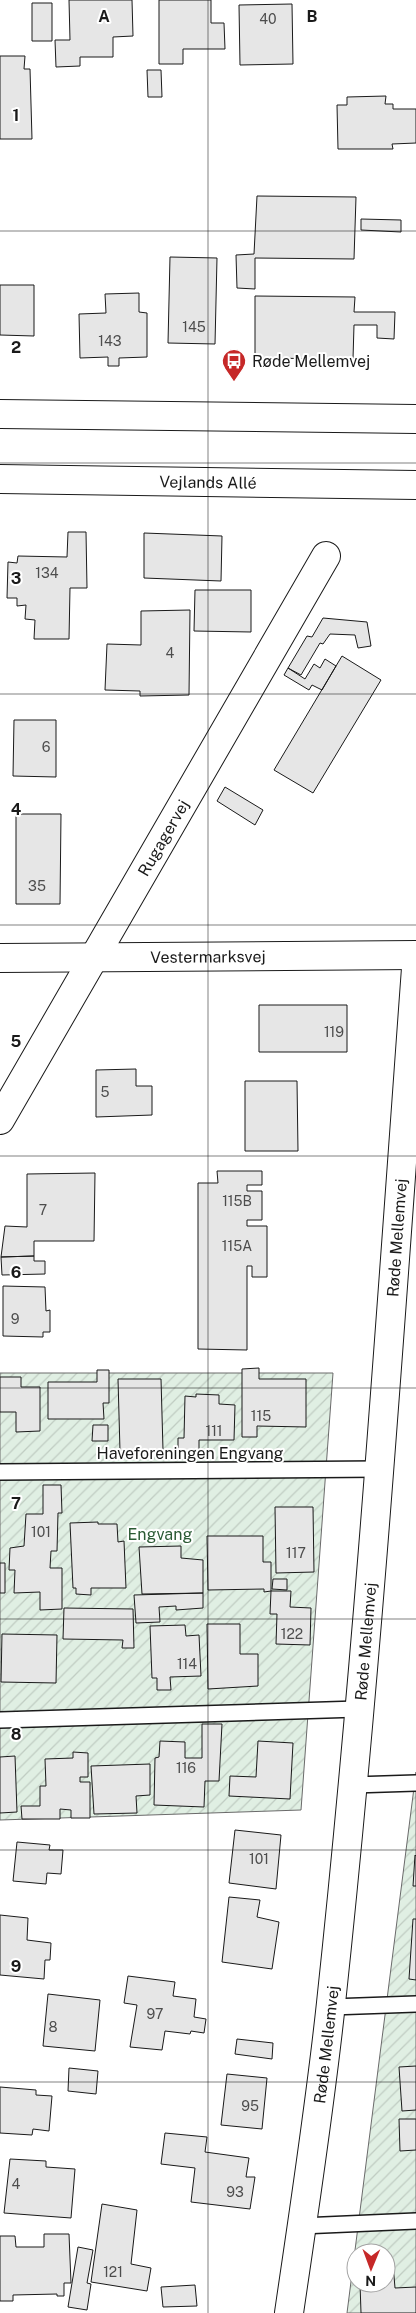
<svg xmlns="http://www.w3.org/2000/svg" width="416" height="2313" viewBox="0 0 416 2313" font-family="'Public Sans',sans-serif">
  <style>
    .garden { fill: url(#garden-furrows); stroke: #6a6a6a; fill-rule: evenodd }
    .building { fill: #e6e6e6; stroke: #1a1a1a }
    .lines { fill: none; stroke-linecap: round; stroke-linejoin: round }
    .service-casing { stroke: #1a1a1a; stroke-width: 18 }
    .minor-casing { stroke: #1a1a1a; stroke-width: 30 }
    .tertiary-casing { stroke: #1a1a1a; stroke-width: 30 }
    .service { stroke: #fff; stroke-width: 15 }
    .minor { stroke: #fff; stroke-width: 28 }
    .tertiary { stroke: #fff; stroke-width: 28 }
    .grid { fill: none; stroke: #1a1a1a; stroke-width: 1; stroke-opacity: 0.55 }
    .labels { text-anchor: middle; stroke-width: 4; stroke-linejoin: round; paint-order: stroke }
    .number-label { font-size: 14px; fill: #4d4d4d }
    .poi-label { font-size: 16px; fill: #1a1a1a; stroke: #fff; text-anchor: start }
    .street-label { font-size: 16px; fill: #1a1a1a; stroke: #fff }
    .park-label { font-size: 16px; fill: #2b5a34; stroke: #fff }
    .grid-label { font-size: 16px; text-anchor: middle; font-weight: bold; fill: #1a1a1a; stroke: #fff; stroke-width: 4; stroke-linejoin: round; paint-order: stroke }
  </style>
  <defs>
    <pattern id="garden-furrows" width="10" height="10" patternUnits="userSpaceOnUse" patternTransform="scale(1.25)"><rect width="10" height="10" fill="#e0efe3"/><path d="M-1 1l2-2M0 10L10 0M9 11l2-2" fill="none" stroke="#c0ccc2"/></pattern>
  </defs>
  <rect width="100%" height="100%" fill="#fff"/>
  <path class="garden" d="M 0,1373 L 333,1373 L 301,1810 L 0,1820 Z
    M 416,1772 L 416,2313 L 347,2313 ZM 356,2253 L 386,2253 L 386,2283 L 356,2283 Z"/>
  <path class="building" d="M 69,0 L 132,0 L 133,36 L 113,37 L 113,57 L 80,57 L 80,66 L 56,67 L 55,40 L 70,40 Z
    M 159,0 L 211,0 L 211,23 L 224,23 L 225,49 L 183,49 L 183,64 L 159,64 Z
    M 32,3 L 52,3 L 52,41 L 32,41 Z
    M 292,4 L 293,64 L 240,65 L 239,5 Z
    M 0,56 L 25,56 L 24,69 L 30,69 L 32,139 L 0,139 Z
    M 147,70 L 161,70 L 162,97 L 148,97 Z
    M 386,96 L 385,104 L 393,104 L 393,109 L 416,109 L 416,143 L 392,144 L 393,149 L 338,149 L 337,105 L 347,105 L 347,97 Z
    M 257,196 L 356,197 L 354,259 L 255,258 L 255,289 L 237,288 L 236,255 L 254,254 Z
    M 361,219 L 401,220 L 401,232 L 361,230 Z
    M 170,257 L 217,258 L 215,344 L 168,343 Z
    M 0,285 L 34,285 L 34,336 L 0,335 Z
    M 139,293 L 139,312 L 147,313 L 147,357 L 119,358 L 119,366 L 108,366 L 108,357 L 80,358 L 79,314 L 106,313 L 105,294 Z
    M 255,296 L 355,297 L 354,312 L 395,312 L 394,339 L 377,338 L 377,325 L 354,325 L 353,359 L 255,358 Z
    M 68,532 L 86,532 L 87,588 L 70,588 L 69,639 L 34,639 L 35,620 L 25,619 L 26,605 L 17,606 L 17,598 L 7,598 L 8,562 L 17,563 L 18,556 L 67,557 Z
    M 144,533 L 222,536 L 221,581 L 144,578 Z
    M 195,590 L 251,590 L 251,632 L 194,631 Z
    M 190,610 L 189,695 L 140,696 L 140,691 L 105,690 L 107,644 L 141,645 L 141,611 Z
    M 323,618 L 367,622 L 371,646 L 358,648 L 355,635 L 330,634 L 323,644 L 320,643 L 301,675 L 288,668 L 307,636 L 312,637 Z
    M 342,656 L 381,680 L 313,793 L 274,770 Z
    M 325,659 L 336,666 L 322,690 L 312,685 L 309,690 L 284,675 L 288,668 L 305,679 L 314,664 L 320,668 Z
    M 14,720 L 56,720 L 56,777 L 13,776 Z
    M 225,787 L 263,810 L 255,825 L 217,801 Z
    M 16,814 L 61,814 L 60,904 L 16,904 Z
    M 259,1005 L 347,1005 L 347,1052 L 259,1052 Z
    M 136,1069 L 136,1086 L 152,1086 L 152,1115 L 96,1117 L 96,1070 Z
    M 245,1081 L 297,1081 L 298,1151 L 245,1151 Z
    M 217,1171 L 262,1171 L 262,1185 L 247,1185 L 247,1191 L 262,1191 L 262,1220 L 247,1220 L 247,1226 L 267,1226 L 267,1277 L 252,1277 L 252,1266 L 247,1266 L 247,1350 L 198,1349 L 198,1183 L 218,1183 Z
    M 95,1173 L 94,1241 L 34,1241 L 34,1256 L 1,1257 L 5,1226 L 27,1227 L 27,1174 Z
    M 34,1256 L 34,1261 L 45,1261 L 45,1274 L 2,1275 L 1,1257 Z
    M 3,1286 L 45,1287 L 46,1311 L 50,1310 L 50,1332 L 43,1332 L 43,1337 L 3,1336 Z
    M 259,1368 L 259,1379 L 306,1379 L 306,1427 L 257,1426 L 257,1437 L 242,1437 L 242,1369 Z
    M 97,1370 L 109,1370 L 109,1403 L 103,1403 L 104,1419 L 48,1419 L 48,1382 L 97,1382 Z
    M 0,1377 L 21,1377 L 21,1387 L 40,1387 L 40,1431 L 16,1432 L 16,1412 L 0,1412 Z
    M 118,1379 L 161,1379 L 163,1450 L 120,1451 Z
    M 196,1394 L 219,1395 L 219,1404 L 235,1405 L 234,1440 L 199,1440 L 199,1459 L 178,1459 L 178,1438 L 184,1438 L 185,1396 L 196,1397 Z
    M 93,1425 L 108,1425 L 108,1441 L 92,1441 Z
    M 43,1485 L 61,1485 L 62,1513 L 58,1513 L 57,1551 L 51,1551 L 50,1568 L 62,1568 L 62,1609 L 40,1610 L 40,1592 L 14,1593 L 15,1570 L 9,1570 L 10,1548 L 24,1546 L 26,1514 L 43,1514 Z
    M 275,1507 L 313,1507 L 314,1572 L 276,1573 Z
    M 98,1522 L 98,1524 L 117,1524 L 118,1542 L 124,1541 L 126,1588 L 91,1588 L 91,1595 L 76,1594 L 76,1588 L 73,1588 L 70,1523 Z
    M 207,1536 L 263,1536 L 263,1562 L 271,1562 L 271,1591 L 291,1591 L 290,1607 L 311,1608 L 310,1645 L 276,1644 L 277,1614 L 270,1614 L 271,1591 L 264,1592 L 264,1589 L 208,1590 Z
    M 181,1546 L 181,1558 L 203,1560 L 203,1593 L 142,1594 L 139,1547 Z
    M 0,1563 L 5,1563 L 5,1593 L 0,1593 Z
    M 273,1579 L 287,1579 L 287,1590 L 272,1589 Z
    M 203,1593 L 203,1608 L 176,1610 L 176,1606 L 159,1607 L 160,1622 L 136,1623 L 134,1595 Z
    M 64,1608 L 133,1609 L 134,1648 L 122,1648 L 123,1640 L 63,1639 Z
    M 207,1624 L 240,1624 L 240,1654 L 258,1654 L 258,1686 L 208,1689 Z
    M 185,1625 L 186,1636 L 199,1635 L 201,1676 L 170,1677 L 171,1690 L 157,1690 L 157,1678 L 152,1678 L 150,1626 Z
    M 2,1634 L 57,1635 L 56,1683 L 1,1682 Z
    M 202,1724 L 222,1724 L 219,1781 L 205,1781 L 204,1807 L 154,1805 L 155,1758 L 159,1757 L 160,1741 L 185,1742 L 185,1758 L 202,1758 Z
    M 258,1741 L 293,1743 L 290,1799 L 229,1796 L 230,1776 L 256,1777 Z
    M 73,1752 L 88,1753 L 88,1777 L 80,1777 L 80,1782 L 90,1782 L 90,1818 L 71,1818 L 71,1810 L 60,1809 L 60,1819 L 22,1819 L 21,1806 L 40,1806 L 40,1786 L 46,1786 L 45,1759 L 73,1758 Z
    M 15,1756 L 17,1812 L 0,1813 L 0,1757 Z
    M 150,1764 L 150,1795 L 136,1796 L 137,1813 L 94,1814 L 91,1766 Z
    M 235,1830 L 281,1835 L 276,1889 L 229,1883 Z
    M 17,1842 L 50,1845 L 49,1850 L 63,1850 L 61,1874 L 47,1873 L 46,1884 L 13,1881 Z
    M 415,1855 L 416,1856 L 416,1886 L 413,1886 Z
    M 229,1897 L 260,1900 L 257,1917 L 279,1922 L 272,1969 L 222,1962 Z
    M 0,1915 L 28,1918 L 27,1940 L 51,1943 L 50,1960 L 45,1960 L 44,1979 L 0,1975 Z
    M 413,1919 L 416,1919 L 416,1980 L 409,1979 Z
    M 128,1976 L 175,1982 L 173,1996 L 196,1999 L 194,2017 L 206,2019 L 204,2033 L 191,2031 L 190,2034 L 165,2031 L 162,2050 L 130,2047 L 137,2005 L 124,2003 Z
    M 48,1994 L 100,2000 L 95,2051 L 43,2046 Z
    M 237,2039 L 273,2043 L 272,2059 L 235,2054 Z
    M 416,2066 L 416,2110 L 402,2111 L 399,2067 Z
    M 69,2068 L 98,2071 L 96,2094 L 68,2091 Z
    M 227,2074 L 267,2078 L 262,2129 L 221,2125 Z
    M 0,2087 L 36,2090 L 36,2095 L 52,2096 L 49,2131 L 33,2129 L 32,2135 L 0,2133 Z
    M 399,2119 L 416,2119 L 416,2150 L 400,2151 Z
    M 165,2133 L 207,2137 L 205,2152 L 249,2158 L 246,2177 L 255,2177 L 250,2209 L 191,2202 L 195,2168 L 161,2164 Z
    M 10,2159 L 46,2161 L 46,2167 L 75,2169 L 71,2218 L 4,2213 Z
    M 102,2204 L 137,2210 L 131,2264 L 151,2268 L 147,2291 L 91,2282 Z
    M 44,2234 L 69,2234 L 71,2283 L 64,2283 L 64,2296 L 57,2296 L 57,2294 L 13,2295 L 13,2301 L 0,2301 L 0,2236 L 15,2236 L 16,2247 L 44,2247 Z
    M 78,2247 L 93,2250 L 87,2283 L 91,2284 L 87,2310 L 68,2307 Z
    M 386,2264 L 393,2264 L 395,2288 L 416,2287 L 416,2313 L 361,2313 L 360,2283 L 386,2283 Z
    M 195,2285 L 197,2306 L 163,2307 L 161,2287 Z"/>
  <g class="lines">
    <g class="service-casing">
      <path id="service" d="M 0,1472 L 380,1469
        M 0,1720 L 358,1709
        M 353,1785 L 416,1783
        M 331,2007 L 416,2004
        M 301,2226 L 416,2221"/>
    </g>
    <g class="minor-casing">
      <g id="minor">
        <path id="s1" d="M 0,958 L 416,955"/>
        <path id="s2" d="M 0,1120 L 326,556"/>
      </g>
    </g>
    <g class="tertiary-casing">
      <g id="tertiary">
        <path d="M 0,414 L 416,419"/>
        <path id="s3" d="M 0,479 L 416,485"/>
        <path id="s4" d="M 289,2313 C 304,2210 320,2107 331,2003 C 368,1659 391,1313 416,968"/>
      </g>
    </g>
    <use href="#service" class="service"/>
    <use href="#minor" class="minor"/>
    <use href="#tertiary" class="tertiary"/>
  </g>
  <path class="grid" d="M 208,0 L 208,2313M 0,231 L 416,231M 0,463 L 416,463M 0,694 L 416,694M 0,925 L 416,925M 0,1156 L 416,1156M 0,1388 L 416,1388M 0,1619 L 416,1619M 0,1850 L 416,1850M 0,2082 L 416,2082"/>
  <defs>
    <g id="bus-pin" transform="scale(1.25)"><path d="M0 17L-7.5 6A9.5 9.5 0 1 1 7.5 6Z" fill="#c62828" stroke="#fff"/><path d="M-5-6H5V4H4V6H2V4H-2V6H-4V4H-5ZM-3.5-4V0h7V-4ZM-3.5 1.2v1.5H-2V1.2ZM2 1.2v1.5H3.5V1.2Z" fill="#fff"/></g>
  </defs>
  <g fill-rule="evenodd">
    <use href="#bus-pin" x="234" y="361"/>
  </g>
  <g class="labels">
    <g class="number-label">
      <text x="268" y="24">40</text>
      <text x="194" y="332">145</text>
      <text x="110" y="346">143</text>
      <text x="47" y="578">134</text>
      <text x="170" y="658">4</text>
      <text x="46" y="752">6</text>
      <text x="37" y="891">35</text>
      <text x="334" y="1037">119</text>
      <text x="105" y="1097">5</text>
      <text x="237" y="1206">115B</text>
      <text x="43" y="1215">7</text>
      <text x="237" y="1251">115A</text>
      <text x="15" y="1324">9</text>
      <text x="261" y="1421">115</text>
      <text x="214" y="1436">111</text>
      <text x="41" y="1537">101</text>
      <text x="296" y="1558">117</text>
      <text x="292" y="1639">122</text>
      <text x="187" y="1669">114</text>
      <text x="186" y="1773">116</text>
      <text x="259" y="1864">101</text>
      <text x="155" y="2019">97</text>
      <text x="53" y="2032">8</text>
      <text x="250" y="2111">95</text>
      <text x="16" y="2189">4</text>
      <text x="235" y="2197">93</text>
      <text x="113" y="2277">121</text>
    </g>
    <g class="poi-label">
      <text x="252" y="367">Røde Mellemvej</text>
    </g>
    <g class="street-label">
      <text dy="6" stroke="none"><textPath href="#s3" startOffset="208">Vejlands Allé</textPath></text>
      <text dy="6" stroke="none"><textPath href="#s2" startOffset="326">Rugagervej</textPath></text>
      <text dy="6" stroke="none"><textPath href="#s1" startOffset="208">Vestermarksvej</textPath></text>
      <text dy="6" stroke="none"><textPath href="#s4" startOffset="1081">Røde Mellemvej</textPath></text>
      <text x="190" y="1459">Haveforeningen Engvang</text>
      <text dy="6" stroke="none"><textPath href="#s4" startOffset="676">Røde Mellemvej</textPath></text>
      <text dy="6" stroke="none"><textPath href="#s4" startOffset="271">Røde Mellemvej</textPath></text>
    </g>
    <g class="park-label">
      <text x="160" y="1540">Engvang</text>
    </g>
  </g>
  <g class="grid-label">
    <text x="104" y="22">A</text>
    <text x="312" y="22">B</text>
    <text x="16" y="121">1</text>
    <text x="16" y="353">2</text>
    <text x="16" y="584">3</text>
    <text x="16" y="815">4</text>
    <text x="16" y="1047">5</text>
    <text x="16" y="1278">6</text>
    <text x="16" y="1509">7</text>
    <text x="16" y="1740">8</text>
    <text x="16" y="1972">9</text>
  </g>
  <g transform="translate(371 2268) rotate(181)"><circle r="24" fill="#ffffff" stroke="#a3a3a3"/>
  <path d="M0-4L9 19L0 12L-9 19Z" fill="#c62828"/>
  <text y="-8" font-size="14" font-weight="bold" text-anchor="middle" fill="#1a1a1a">N</text>
  </g>
</svg>
